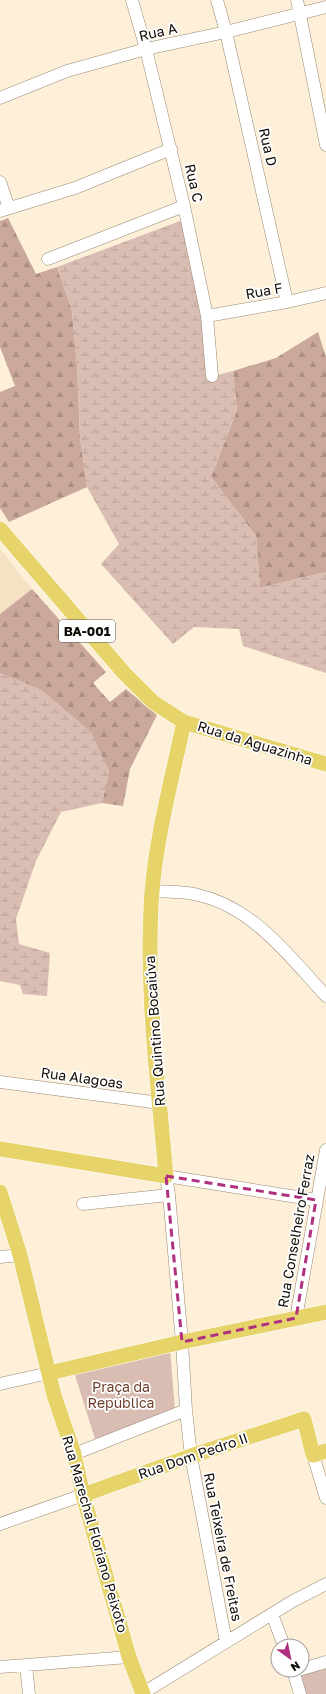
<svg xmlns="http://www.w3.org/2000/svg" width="326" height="1694" viewBox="0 0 326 1694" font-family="'Golos Text',sans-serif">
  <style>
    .built { fill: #f5e2c5 }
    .forest { fill: url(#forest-firs) }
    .wetland { fill: url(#wetland-marsh) }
    .park { fill: #d9bdb3 }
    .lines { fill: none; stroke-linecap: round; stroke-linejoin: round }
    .minor-casing { stroke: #968974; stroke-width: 13 }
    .major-casing { stroke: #fff; stroke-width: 16 }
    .minor { stroke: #fff; stroke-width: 12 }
    .major { stroke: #e6d46b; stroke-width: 15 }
    .marked { fill: none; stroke: #ae307f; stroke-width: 3; stroke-dasharray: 8 5; stroke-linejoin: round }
    .labels { text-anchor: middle; stroke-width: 3.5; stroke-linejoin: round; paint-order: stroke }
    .shield { fill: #fff; stroke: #585450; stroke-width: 1 }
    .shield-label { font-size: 13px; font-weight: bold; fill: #100b05 }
    .street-label { font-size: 14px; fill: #100b05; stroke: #fff }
    .park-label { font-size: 14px; fill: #6e3e2b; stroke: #fff }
  </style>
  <defs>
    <pattern id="forest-firs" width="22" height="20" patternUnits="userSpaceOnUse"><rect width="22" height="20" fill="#caa89b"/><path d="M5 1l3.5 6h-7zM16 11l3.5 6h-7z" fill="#ac8f84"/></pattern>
    <pattern id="wetland-marsh" width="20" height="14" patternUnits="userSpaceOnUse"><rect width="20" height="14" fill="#d9bdb3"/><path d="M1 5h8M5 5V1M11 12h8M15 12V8" fill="none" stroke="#b9a198"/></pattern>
  </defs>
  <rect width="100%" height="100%" fill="#feefd8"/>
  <path class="built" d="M 0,549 L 32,589 L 0,614 Z"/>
  <path class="forest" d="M 8,218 L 36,274 L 57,267 L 72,311 L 77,365 L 80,437 L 87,487 L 9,522 L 0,508 L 0,392 L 15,386 L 0,347 L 0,221 Z
    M 318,332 L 326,357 L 326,572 L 260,588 L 256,536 L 211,477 L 237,410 L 233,371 L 276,358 Z
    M 32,589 L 106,672 L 93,683 L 110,702 L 126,689 L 157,715 L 130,769 L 123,806 L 102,803 L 109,771 L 43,691 L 0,673 L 0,614 Z"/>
  <path class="wetland" d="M 183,220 L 214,376 L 233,371 L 237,410 L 211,477 L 256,536 L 260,588 L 326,572 L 326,673 L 243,646 L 239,629 L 194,627 L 173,644 L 101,564 L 119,544 L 87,487 L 80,437 L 77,365 L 72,311 L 57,267 Z
    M 0,673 L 43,691 L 91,732 L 109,771 L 102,803 L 61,812 L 36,861 L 16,919 L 19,944 L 50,953 L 47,996 L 23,994 L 20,985 L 0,981 Z"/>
  <path class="park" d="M 170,1349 L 175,1411 L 95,1439 L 74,1372 Z
    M 326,1668 L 326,1694 L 305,1694 L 299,1676 Z"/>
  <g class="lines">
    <g class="minor-casing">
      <path id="minor" d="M 132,0 L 146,49 L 184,206 L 207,316 L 212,376
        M 217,0 L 226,32 L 287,302
        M 297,0 L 326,145
        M 0,98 L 67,71 L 146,49 L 226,32 L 326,7
        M 0,182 L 9,208
        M 0,211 L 75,188 L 171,149
        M 48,259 L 184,206
        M 207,316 L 287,302 L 326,293
        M 152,891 C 167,892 184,891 198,895 C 253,907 290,957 326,996
        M 0,1082 L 160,1103
        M 83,1204 L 169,1195
        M 0,1257 L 20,1255
        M 296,1318 L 326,1150
        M 0,1384 L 49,1373
        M 74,1454 L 186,1410
        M 313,1455 L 326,1498
        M 0,1524 L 83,1495
        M 272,1614 L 284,1646
        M 226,1642 L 191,1456 L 186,1410 L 182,1342 L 169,1195 L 166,1176 L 316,1200
        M 26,1666 L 29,1694
        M 0,1667 L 129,1657
        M 302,1669 L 326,1662
        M 293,1670 L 300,1694
        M 143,1693 L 293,1601 L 326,1584"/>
    </g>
    <g class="major-casing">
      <path id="major" d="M 0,529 L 124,673 L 153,702 L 184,722 L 326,764
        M 0,1149 L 166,1176 C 158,1081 145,986 152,891 C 157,834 172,778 184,722
        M 0,1192 L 20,1255 L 54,1395 L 74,1454 L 83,1495 L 129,1657 L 143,1694
        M 49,1373 L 182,1342 L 326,1312
        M 83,1495 L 191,1456 L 304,1419 L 313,1455 L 326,1451"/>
    </g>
    <use href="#minor" class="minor"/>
    <use href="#major" class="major"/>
  </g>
  <path class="marked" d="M 166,1176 L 316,1200 L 296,1318 L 182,1342 Z"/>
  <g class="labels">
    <rect class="shield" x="59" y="620" width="56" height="22" rx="3"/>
    <g class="shield-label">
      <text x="87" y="636">BA-001</text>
    </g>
    <g class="street-label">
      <text transform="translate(158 32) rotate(-13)" y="5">Rua A</text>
      <text transform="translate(268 147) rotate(77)" y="5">Rua D</text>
      <text transform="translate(194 183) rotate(77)" y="5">Rua C</text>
      <text transform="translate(264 291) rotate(-10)" y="5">Rua F</text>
      <text transform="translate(255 743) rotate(17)" y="5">Rua da Aguazinha</text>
      <text transform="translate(155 1031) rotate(-94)" y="5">Rua Quintino Bocaiúva</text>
      <text transform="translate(82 1078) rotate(8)" y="5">Rua Alagoas</text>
      <text transform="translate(296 1231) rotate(-80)" y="5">Rua Conselheiro Ferraz</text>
      <text transform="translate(193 1456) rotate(-19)" y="5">Rua Dom Pedro II</text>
      <text transform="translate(95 1534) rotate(74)" y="5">Rua Marechal Floriano Peixoto</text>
      <text transform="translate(223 1547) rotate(79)" y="5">Rua Teixeira de Freitas</text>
    </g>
    <g class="park-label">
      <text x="121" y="1392">Praça da<tspan x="121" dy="16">Republica</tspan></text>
    </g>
  </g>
  <g transform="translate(290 1658) rotate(147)"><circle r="19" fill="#ffffff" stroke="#9f9d9b"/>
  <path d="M0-3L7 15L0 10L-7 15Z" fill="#ae307f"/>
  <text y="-6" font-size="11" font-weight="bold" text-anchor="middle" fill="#100b05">N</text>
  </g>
</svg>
